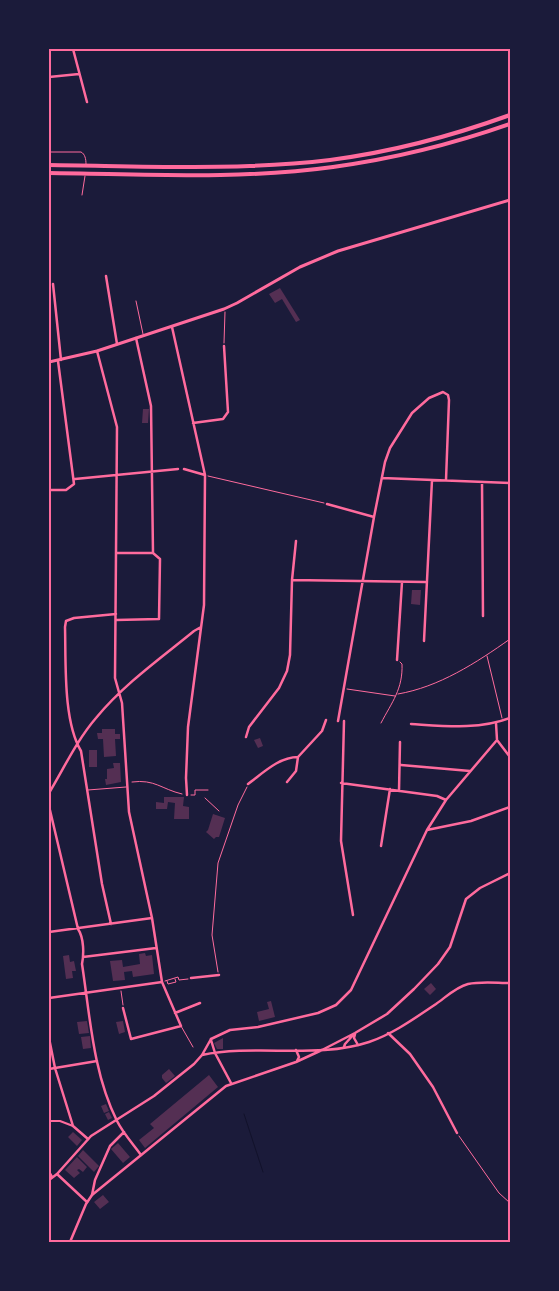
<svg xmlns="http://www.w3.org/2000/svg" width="559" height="1291" viewBox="0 0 559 1291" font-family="'Zilla Slab',serif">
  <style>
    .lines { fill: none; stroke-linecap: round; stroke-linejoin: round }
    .stream { stroke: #12122b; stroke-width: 1 }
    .building { fill: #542f53 }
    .path { stroke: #ff6b9d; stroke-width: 1 }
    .service { stroke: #ff6b9d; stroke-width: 1 }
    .pedestrian { stroke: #ff6b9d; stroke-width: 2 }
    .minor { stroke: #ff6b9d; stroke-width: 2.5 }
    .tertiary { stroke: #ff6b9d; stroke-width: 2.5 }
    .secondary { stroke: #ff6b9d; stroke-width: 3 }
    .trunk { stroke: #ff6b9d; stroke-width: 4 }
    .neatline { fill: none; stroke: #ff6b9d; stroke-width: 2 }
  </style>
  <rect width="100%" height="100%" fill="#1b1b3a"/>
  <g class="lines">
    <path class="stream" d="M 244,1114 L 263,1172"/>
  </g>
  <path class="building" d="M 280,288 L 300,320 L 296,322 L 282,299 L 275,303 L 269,294 Z
    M 143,409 L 149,409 L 148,423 L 142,423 Z
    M 412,590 L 421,590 L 420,605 L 411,604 Z
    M 102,729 L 115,729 L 115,734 L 120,734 L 120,739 L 115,739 L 116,756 L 104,757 L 103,739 L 98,739 L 97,733 L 102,733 Z
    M 260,738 L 263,746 L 258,748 L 254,740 Z
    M 89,750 L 97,750 L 97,767 L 89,767 Z
    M 113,763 L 120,763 L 121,782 L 106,785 L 105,779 L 107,779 L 107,769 L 114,768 Z
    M 164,797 L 184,797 L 183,806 L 189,807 L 189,819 L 174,819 L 175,803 L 168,802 L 167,809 L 156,809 L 156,802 L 164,803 Z
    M 213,814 L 225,818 L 219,837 L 216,837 L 214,839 L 206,832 L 208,830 Z
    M 145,953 L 146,956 L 152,955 L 154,974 L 133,977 L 132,971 L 124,972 L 125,980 L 113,981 L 110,961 L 122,960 L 123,967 L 140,964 L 139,954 Z
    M 69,955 L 70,962 L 74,961 L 76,971 L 72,971 L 73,978 L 66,979 L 63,956 Z
    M 431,983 L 436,989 L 430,995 L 424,989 Z
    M 271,1001 L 275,1017 L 259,1021 L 257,1012 L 269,1009 L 267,1002 Z
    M 87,1021 L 89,1033 L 79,1034 L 77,1022 Z
    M 123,1021 L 125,1032 L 119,1034 L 116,1022 Z
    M 90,1036 L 91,1048 L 83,1049 L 81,1037 Z
    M 223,1038 L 223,1049 L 217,1049 L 214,1043 Z
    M 169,1069 L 175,1076 L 166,1083 L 162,1078 L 162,1075 Z
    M 209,1075 L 218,1087 L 145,1148 L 139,1140 L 154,1128 L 150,1124 Z
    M 106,1104 L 109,1111 L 104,1113 L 101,1106 Z
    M 109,1112 L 112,1118 L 108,1120 L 105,1114 Z
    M 73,1132 L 82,1140 L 77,1146 L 68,1137 Z
    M 118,1143 L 130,1157 L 123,1163 L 111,1149 Z
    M 83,1150 L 99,1166 L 94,1172 L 78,1156 Z
    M 77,1157 L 87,1167 L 83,1172 L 79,1169 L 77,1170 L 80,1173 L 74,1178 L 65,1170 Z
    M 103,1195 L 109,1202 L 100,1209 L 94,1202 Z"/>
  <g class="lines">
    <path class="path" d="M 224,343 L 225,312
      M 208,476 L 324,503
      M 487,656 L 502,718
      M 347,689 L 395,696
      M 398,694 C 439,687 476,663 510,639
      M 381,723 C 392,702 403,689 402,664 L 400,662
      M 132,782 C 155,779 161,789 182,794
      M 191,795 L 195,795 L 195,790 L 208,790
      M 218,972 L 212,935 L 218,863 L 238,805 L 247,787
      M 165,981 L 178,977 L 179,980 L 188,979
      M 167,981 L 168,984 L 176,982 L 175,979
      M 121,991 L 123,1005
      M 459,1136 L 499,1193 L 510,1203"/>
    <path class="service" d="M 49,152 L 81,152 C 85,154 86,159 86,164
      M 82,195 L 85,176
      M 136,301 L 143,334
      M 88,790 L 126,787
      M 205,798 L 219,811
      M 181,1026 L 193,1047"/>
    <path class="pedestrian" d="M 49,1121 L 60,1121 L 73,1126"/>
    <path class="minor" d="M 73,49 L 87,102
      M 49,77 L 79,74
      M 106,276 L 117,344
      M 53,284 L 61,360
      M 172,327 L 205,475 L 204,605 L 188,727 L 186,778 L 187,795
      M 97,351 L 117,427 L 115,678 L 122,703 L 129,812 L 152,918 L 162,982 L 181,1026 L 131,1039 L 123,1008
      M 193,423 L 223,419 L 228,412 L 224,346
      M 184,469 L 205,475
      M 382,478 L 510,483
      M 75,479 L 178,469
      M 482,482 L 483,616
      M 49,490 L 66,490 L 74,484 L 58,361
      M 327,504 L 374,517
      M 116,553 L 152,553
      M 292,580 L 425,582
      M 116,620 L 159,619 L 160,559 L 153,553 L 151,406 L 136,338
      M 424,641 L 432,480
      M 397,660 L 402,582
      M 338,721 L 374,517 L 385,462 L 390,448 L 412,413 L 429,398 L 443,392 L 448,395 L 449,400 L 446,480
      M 344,721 L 341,841 L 353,915
      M 246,737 L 249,727 L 279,688 L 287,671 L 290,655 L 292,580 L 296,541
      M 497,740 L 510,757
      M 401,765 L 470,771
      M 287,782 L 296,771 L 298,757
      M 341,783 L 437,796 L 446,800
      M 248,784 C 263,773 279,757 298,757 L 322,731 L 326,720
      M 399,791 L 400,742
      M 49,793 C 64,768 77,740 96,718 C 124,684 161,658 194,631 L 201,627
      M 49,806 L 78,929 C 84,938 84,954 82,964 C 90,1016 93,1073 117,1121 C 123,1133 133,1144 141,1155
      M 427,830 L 471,821 L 510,807
      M 381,846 L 390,789
      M 111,924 L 102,884 L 81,751 C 63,721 66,663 65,627 L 66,621 L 74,618 L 116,614
      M 49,932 L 152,918
      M 83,957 L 156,948
      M 191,978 L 219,975
      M 49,998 L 162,982
      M 175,1013 L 200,1003
      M 388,1033 L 410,1054 L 433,1087 L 457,1133
      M 355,1034 L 354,1038 L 358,1045
      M 49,1038 L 55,1068 L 73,1126 L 88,1139
      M 211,1039 L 230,1030 L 258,1027 L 318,1013 L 336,1005 L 351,990 L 427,830 L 446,800 L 497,740 L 496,723
      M 344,1047 L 345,1044 L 354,1034
      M 322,1050 L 355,1033 L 387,1014 L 414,989 L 438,964 L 450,947 L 466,899 L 480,888 L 510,873
      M 49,1069 L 97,1061
      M 49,1172 L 52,1177
      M 57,1174 L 87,1202
      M 92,1195 L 95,1180 L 110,1146 L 124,1132"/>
    <path class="tertiary" d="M 411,724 C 444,726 479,730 510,718
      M 211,1040 L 215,1053 L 231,1083
      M 296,1050 L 299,1057 L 297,1061
      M 202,1055 C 256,1044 318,1059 369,1042 C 393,1034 415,1018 436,1004 C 446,997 456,987 468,984 C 481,981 497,983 510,983
      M 49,1180 L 57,1174 L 91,1136 L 154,1096 L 194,1064 L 202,1055 L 211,1039
      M 70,1242 L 86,1204 L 92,1195 L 226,1086 L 296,1062 L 322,1050"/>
    <path class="secondary" d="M 49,362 L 97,351 L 224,309 L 237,303 L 300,267 L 338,251 L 510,200"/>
    <path class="trunk" d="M 49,165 C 142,166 237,171 330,160 C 391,152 452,136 510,115
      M 49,173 C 143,174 239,180 333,167 C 393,159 453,144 510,124"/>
  </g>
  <rect width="559" height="1291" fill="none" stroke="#1b1b3a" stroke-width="100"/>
  <rect x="50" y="50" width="459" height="1191" class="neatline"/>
</svg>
